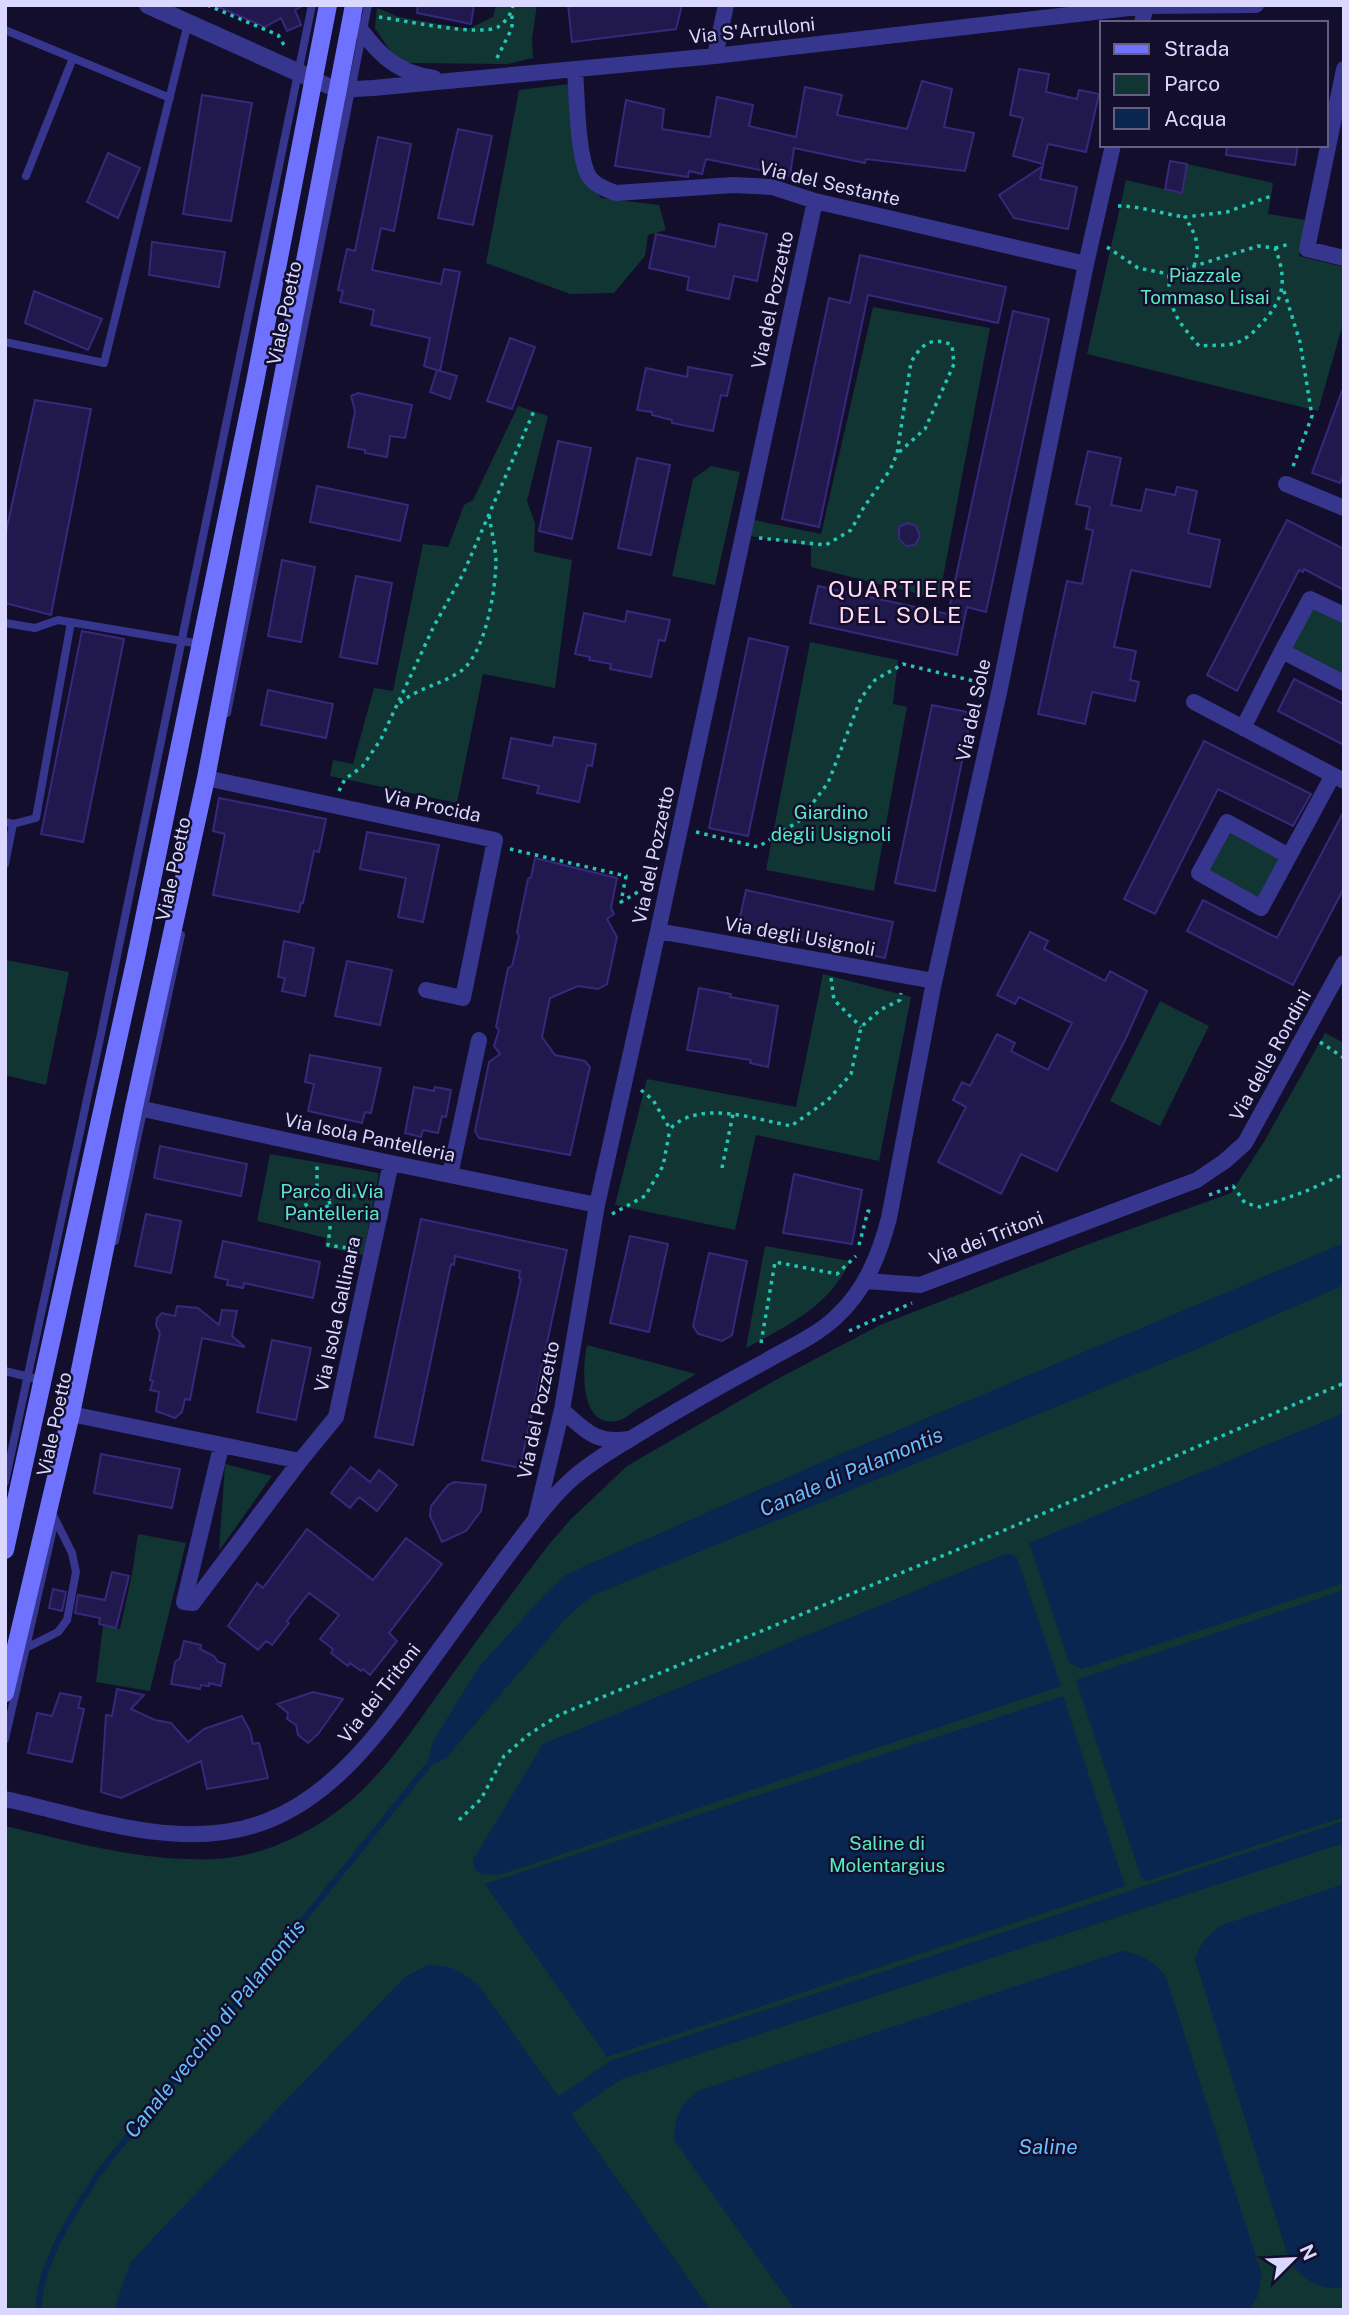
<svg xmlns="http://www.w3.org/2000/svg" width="1349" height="2315" viewBox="0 0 1349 2315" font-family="'Public Sans',sans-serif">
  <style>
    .green { fill: #113533 }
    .water { fill: #082650 }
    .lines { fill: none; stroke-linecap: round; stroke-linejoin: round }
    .stream { stroke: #082650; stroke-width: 6 }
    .canal { stroke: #082650; stroke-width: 21 }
    .building { fill: #21194e; stroke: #36297b; stroke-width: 2 }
    .path { stroke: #25c6b5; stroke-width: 3.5; stroke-dasharray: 3.5 5; stroke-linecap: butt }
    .service { stroke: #36368e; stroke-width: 8 }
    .minor { stroke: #36368e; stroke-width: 16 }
    .tertiary { stroke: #36368e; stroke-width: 18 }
    .secondary { stroke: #6f72ff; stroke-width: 18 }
    .labels { text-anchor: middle; stroke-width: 5; stroke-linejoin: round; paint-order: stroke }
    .street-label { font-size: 19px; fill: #dbd8ff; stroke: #120e2b }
    .park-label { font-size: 19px; fill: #59eac0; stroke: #120e2b }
    .water-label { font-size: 21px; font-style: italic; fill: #66bfff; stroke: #120e2b }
    .quarter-label { font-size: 23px; letter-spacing: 2px; fill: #ffdaf3; stroke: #120e2b }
  </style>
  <rect width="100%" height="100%" fill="#120e2b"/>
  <path class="green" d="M 496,5 L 537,5 L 532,39 L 533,58 L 508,64 L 406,63 L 392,54 L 375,28 L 377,8 L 399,17 L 468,29 L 493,17 Z
    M 569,84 L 581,175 L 601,198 L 659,205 L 666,230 L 648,235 L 645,256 L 614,293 L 570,294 L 486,263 L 519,90 Z
    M 1187,164 L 1273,183 L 1268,214 L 1305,220 L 1299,256 L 1344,267 L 1344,320 L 1318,411 L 1087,354 L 1126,180 L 1181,193 Z
    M 873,307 L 990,328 L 939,599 L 811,567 L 811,546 L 750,536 L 754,520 L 821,534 Z
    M 518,406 L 548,416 L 527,501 L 535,523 L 534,552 L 572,560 L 555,688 L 483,674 L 457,803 L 330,776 L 333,760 L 353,764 L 374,688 L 393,691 L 423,544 L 448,547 L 464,505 L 473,500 Z
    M 711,466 L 740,472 L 715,585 L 672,576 L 693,479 Z
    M 1312,605 L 1344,620 L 1344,679 L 1288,648 Z
    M 810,642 L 898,660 L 893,704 L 907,707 L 874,891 L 766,870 Z
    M 1230,827 L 1281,857 L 1257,901 L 1206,872 Z
    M 6,960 L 69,972 L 46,1085 L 5,1075 Z
    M 823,974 L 911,997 L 879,1161 L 756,1135 L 735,1230 L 615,1205 L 647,1079 L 796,1107 Z
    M 1160,1001 L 1209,1026 L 1160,1126 L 1110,1101 Z
    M 1325,1033 L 1344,1043 L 1344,2310 L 5,2310 L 5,1826 C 74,1842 142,1862 214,1859 C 271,1857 334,1822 372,1780 C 401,1749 424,1713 449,1679 C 482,1633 516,1588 550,1543 L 571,1519 L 627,1466 L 781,1377 L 880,1325 L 1086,1245 L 1231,1193 L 1265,1140 Z
    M 270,1154 L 379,1173 L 363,1255 L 325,1247 L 326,1238 L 257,1221 Z
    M 765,1246 L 850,1261 C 830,1306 787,1326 746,1348 Z
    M 587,1345 L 696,1374 C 677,1386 658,1397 639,1408 C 633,1412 626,1418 620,1420 C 579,1432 582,1367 587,1345 Z
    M 225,1464 L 272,1476 L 219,1551 Z
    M 138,1534 L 186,1543 L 150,1691 L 96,1682 L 103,1626 L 120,1629 L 132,1574 Z"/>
  <path class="water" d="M 1344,1243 L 1344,1285 L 1183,1355 L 593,1595 L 566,1618 L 446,1758 L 426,1768 L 433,1741 L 479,1667 L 546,1593 L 567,1574 L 829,1459 Z
    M 1344,1413 L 1344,1583 L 1082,1669 L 1069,1663 L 1029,1543 Z
    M 1005,1554 L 1011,1554 L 1017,1558 L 1061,1686 L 499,1875 L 480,1874 L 474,1868 L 473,1860 L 543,1744 Z
    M 1344,1590 L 1344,1817 L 1147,1881 L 1141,1877 L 1076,1680 Z
    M 1063,1696 L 1125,1886 L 607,2057 L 485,1884 Z
    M 1344,1884 L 1344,2287 C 1320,2291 1305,2281 1290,2262 L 1195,1960 C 1200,1943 1208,1935 1222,1925 Z
    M 1122,1951 C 1142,1954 1153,1961 1166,1977 L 1261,2272 C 1261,2287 1259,2298 1249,2310 L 795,2310 L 674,2140 C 675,2117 679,2105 698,2091 Z
    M 428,1965 C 453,1965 461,1971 480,1987 L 711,2310 L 114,2310 L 130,2263 L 156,2235 L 405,1977 Z"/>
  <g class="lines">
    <path class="stream" d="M 38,2310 C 41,2258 74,2212 101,2170 L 426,1768"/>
    <path class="canal" d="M 565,2105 L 616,2070 L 1344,1832"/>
  </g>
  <path class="building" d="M 214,5 L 304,5 L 295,10 L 301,25 L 287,31 L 281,18 L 265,27 Z
    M 418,5 L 474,5 L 471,24 L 417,13 Z
    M 568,5 L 682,5 L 676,29 L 572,42 Z
    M 1019,69 L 1049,74 L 1046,92 L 1077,99 L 1079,90 L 1099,94 L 1086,152 L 1048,144 L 1043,164 L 1013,156 L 1023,118 L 1010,115 Z
    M 922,81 L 952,89 L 944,127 L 974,133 L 965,171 L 866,159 L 865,163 L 794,148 L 790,176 L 706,159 L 702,174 L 689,171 L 688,177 L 615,166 L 626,100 L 664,109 L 662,129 L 710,137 L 717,97 L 753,105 L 749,126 L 796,137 L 805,87 L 842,95 L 837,115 L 907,129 Z
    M 202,95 L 252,103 L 231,221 L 183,214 Z
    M 458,129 L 492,136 L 473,225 L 438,218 Z
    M 378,137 L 411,144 L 394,231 L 381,228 L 372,270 L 441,284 L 444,269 L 460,272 L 440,371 L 424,366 L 430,338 L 371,325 L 374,310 L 340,302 L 343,291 L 338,290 L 347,249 L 355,251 Z
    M 1227,145 L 1298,145 L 1295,165 L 1226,155 Z
    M 108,153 L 140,168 L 118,218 L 87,202 Z
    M 1170,161 L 1187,164 L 1182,193 L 1165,189 Z
    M 1043,166 L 1040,179 L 1077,187 L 1068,229 L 1014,218 L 999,195 Z
    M 719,224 L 767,234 L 757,281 L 734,276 L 729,299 L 687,290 L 689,277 L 649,268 L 656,234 L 715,247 Z
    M 152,242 L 225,252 L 219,287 L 149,275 Z
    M 860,255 L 1006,287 L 998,323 L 868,295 L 819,527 L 782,519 L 829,298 L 850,303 Z
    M 34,291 L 102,319 L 88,350 L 25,323 Z
    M 1013,311 L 1049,319 L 986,612 L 967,607 L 957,655 L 810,623 L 818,586 L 948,614 Z
    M 510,338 L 535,347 L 512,409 L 487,401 Z
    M 688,367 L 732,375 L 727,396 L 721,395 L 713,431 L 672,423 L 672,420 L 652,415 L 652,412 L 637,410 L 646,368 L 687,377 Z
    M 437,370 L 457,376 L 450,399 L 430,392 Z
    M 1342,391 L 1344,391 L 1344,473 L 1340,483 L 1312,473 Z
    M 358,393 L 412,405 L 405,438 L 390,436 L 387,457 L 365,453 L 365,450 L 348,447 L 355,411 L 351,396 Z
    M 35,400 L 91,409 L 51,615 L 5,603 L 5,536 Z
    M 558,441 L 591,448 L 572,539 L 539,531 Z
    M 1088,451 L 1121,458 L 1111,505 L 1141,511 L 1146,489 L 1175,495 L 1177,487 L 1197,491 L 1188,533 L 1220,540 L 1210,587 L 1131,570 L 1114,647 L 1136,651 L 1130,680 L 1139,682 L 1135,701 L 1092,692 L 1085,724 L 1038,714 L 1067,581 L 1082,584 L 1093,530 L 1086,529 L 1090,507 L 1076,504 Z
    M 637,458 L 670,465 L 651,555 L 618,548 Z
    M 317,486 L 408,505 L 400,541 L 310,522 Z
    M 1287,520 L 1344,549 L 1344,590 L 1304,569 L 1303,572 L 1299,570 L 1237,691 L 1207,675 Z
    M 907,523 L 916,526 L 920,536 L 915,545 L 906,546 L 899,539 L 899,527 Z
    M 282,560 L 315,567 L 301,642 L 268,636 Z
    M 356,576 L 392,583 L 377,664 L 340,657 Z
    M 627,611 L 670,620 L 665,641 L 659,640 L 651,677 L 610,669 L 611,664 L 589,660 L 590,657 L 575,654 L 584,613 L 625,622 Z
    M 82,631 L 124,639 L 83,842 L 41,834 Z
    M 749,638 L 788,647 L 748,836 L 709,828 Z
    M 1294,679 L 1344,704 L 1344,745 L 1278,711 Z
    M 268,690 L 333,704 L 326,738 L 261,725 Z
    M 932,705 L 972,713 L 935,891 L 895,883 Z
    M 554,737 L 596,744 L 592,766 L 587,765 L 579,802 L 537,793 L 539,786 L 503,778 L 511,738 L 552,746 Z
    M 1204,741 L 1311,794 L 1293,826 L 1218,789 L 1155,914 L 1124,899 Z
    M 219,798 L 326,819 L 319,852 L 314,851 L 303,903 L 301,903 L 299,912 L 213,895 L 225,834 L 213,831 Z
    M 1344,811 L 1344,888 L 1293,985 L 1187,931 L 1203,900 L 1277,938 Z
    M 367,832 L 439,845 L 423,922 L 398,917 L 406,878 L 360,869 Z
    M 535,858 L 617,878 L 611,908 L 614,914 L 607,919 L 617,937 L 607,984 L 598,989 L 578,986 L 550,998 L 542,1037 L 555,1055 L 585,1061 L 590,1067 L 570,1155 L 479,1138 L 475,1131 L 489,1062 L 500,1054 L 494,1046 L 499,1030 L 496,1027 L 508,968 L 512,966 L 519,936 L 517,932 L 528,879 L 531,877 Z
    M 746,890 L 893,922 L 885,958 L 738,926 Z
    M 1030,932 L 1048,941 L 1044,949 L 1105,981 L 1110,971 L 1147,991 L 1126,1038 L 1057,1171 L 1021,1154 L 1001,1194 L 938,1162 L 966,1107 L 953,1100 L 962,1082 L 970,1086 L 997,1034 L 1015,1043 L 1011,1051 L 1048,1070 L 1072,1023 L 1019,997 L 1015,1004 L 997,995 Z
    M 284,941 L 314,948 L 305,996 L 282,991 L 285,978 L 278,977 Z
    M 347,961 L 392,970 L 380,1025 L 335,1016 Z
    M 699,988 L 731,994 L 730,997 L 778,1006 L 768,1067 L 750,1063 L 751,1060 L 687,1050 Z
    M 310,1055 L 381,1068 L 371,1113 L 365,1112 L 362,1123 L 308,1111 L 314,1084 L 305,1082 Z
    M 414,1087 L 434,1091 L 435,1087 L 451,1090 L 446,1117 L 442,1116 L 438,1133 L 423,1130 L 421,1137 L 405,1133 Z
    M 160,1146 L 247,1164 L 241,1196 L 154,1178 Z
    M 794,1174 L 862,1190 L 852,1244 L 783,1233 Z
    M 146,1214 L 181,1221 L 171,1273 L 135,1266 Z
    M 421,1219 L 567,1250 L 520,1468 L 482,1460 L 521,1279 L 519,1278 L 520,1271 L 455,1256 L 454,1265 L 451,1264 L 413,1445 L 375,1437 Z
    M 630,1236 L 668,1244 L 649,1332 L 610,1323 Z
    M 223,1241 L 320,1262 L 313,1298 L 244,1283 L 243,1288 L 227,1285 L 228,1280 L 215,1277 Z
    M 709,1253 L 747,1261 L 732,1335 L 722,1341 L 698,1334 L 693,1326 Z
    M 177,1306 L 198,1308 L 219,1325 L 222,1310 L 237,1311 L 232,1336 L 245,1347 L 202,1338 L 190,1400 L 185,1399 L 182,1412 L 175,1418 L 156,1411 L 159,1392 L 150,1390 L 153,1381 L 150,1380 L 160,1333 L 156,1325 L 157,1318 L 162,1313 L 175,1316 Z
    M 272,1340 L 311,1348 L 296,1420 L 257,1412 Z
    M 101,1454 L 180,1469 L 172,1508 L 94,1493 Z
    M 351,1467 L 370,1482 L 379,1470 L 397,1485 L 377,1511 L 359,1497 L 350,1508 L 331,1493 Z
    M 454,1482 L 486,1485 L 481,1511 L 466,1531 L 442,1542 L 430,1516 L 431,1506 L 448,1485 Z
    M 307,1529 L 373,1580 L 406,1538 L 442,1564 L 389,1633 L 397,1641 L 370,1675 L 363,1669 L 361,1671 L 350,1663 L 348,1666 L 331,1653 L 333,1649 L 320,1639 L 339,1615 L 309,1593 L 287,1621 L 289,1623 L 272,1645 L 266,1641 L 258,1650 L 228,1626 L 257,1583 L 263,1588 Z
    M 112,1572 L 129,1576 L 116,1628 L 99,1624 L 100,1618 L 75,1613 L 78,1595 L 105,1600 Z
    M 53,1589 L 66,1592 L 62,1611 L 49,1608 Z
    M 184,1641 L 201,1645 L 200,1649 L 214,1656 L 218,1662 L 225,1664 L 221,1686 L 209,1683 L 209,1686 L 201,1685 L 200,1689 L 171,1684 L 175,1662 L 180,1658 Z
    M 117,1689 L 144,1695 L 131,1709 L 155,1720 L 171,1723 L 188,1742 L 204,1729 L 242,1716 L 250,1731 L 253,1744 L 259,1743 L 268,1778 L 207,1789 L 201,1761 L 121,1798 L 101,1792 L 106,1715 L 112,1716 Z
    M 313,1692 L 343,1699 L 318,1734 L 308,1743 L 298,1735 L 296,1725 L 287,1719 L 288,1713 L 277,1704 Z
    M 60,1693 L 81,1697 L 78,1708 L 84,1709 L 72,1762 L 28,1753 L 37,1713 L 52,1716 Z"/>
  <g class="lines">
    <path class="path" d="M 207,5 L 278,35 L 284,45
      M 379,17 C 402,20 480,37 498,27 C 505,23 512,13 513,5
      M 497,58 L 512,28 L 512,14
      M 1118,206 C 1140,206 1163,214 1185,217
      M 1107,247 L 1138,268 L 1169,274 L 1258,246 L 1275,248 C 1288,281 1284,301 1259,326 C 1252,334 1243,342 1232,344 C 1222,346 1210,345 1199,346 C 1177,320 1168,310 1169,274
      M 1275,248 L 1290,244
      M 1194,266 C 1201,246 1196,235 1185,217 L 1227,212 L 1271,196
      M 1284,291 L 1300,342 L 1312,416 L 1292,469
      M 759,538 L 826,545 L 851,530 L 864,507 L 890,470 L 897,454 L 911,362 C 922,344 931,336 952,345 L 954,364 L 925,429 L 897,454
      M 400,703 C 418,688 439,685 458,673 C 485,657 495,593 496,563 C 496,548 491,530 489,515
      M 339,791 L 345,779 L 362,767 L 381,739 L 434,626 L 463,574 L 534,411
      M 696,832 L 758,847 L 799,821 L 828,783 L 861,698 L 875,680 L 903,664 L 982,683
      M 510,849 L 626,876 L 621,902 L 648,886
      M 831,978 L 834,1000 L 861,1027
      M 1320,1042 L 1344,1058
      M 641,1090 L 653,1100 L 670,1129 C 698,1099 755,1119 791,1126 L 828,1100 L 851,1074 L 861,1027 L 880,1010 L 900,1000 L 901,993
      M 722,1168 L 733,1114
      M 317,1187 L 317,1164
      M305 1200a12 12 0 1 1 24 0a12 12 0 1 1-24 0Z
      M 327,1191 L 367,1198
      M 1209,1195 L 1233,1186 L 1245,1203 L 1260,1207 L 1304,1192 L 1344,1174
      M 329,1201 L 332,1211 L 328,1245 L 354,1249
      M 612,1214 L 645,1196 L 663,1166 L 670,1129
      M 859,1245 L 868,1211 L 874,1213
      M 849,1331 L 912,1303
      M 761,1343 L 775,1262 L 837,1274 L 856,1256
      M 459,1820 L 481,1799 L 504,1756 L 528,1735 L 559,1715 L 1012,1527 L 1344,1383"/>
    <path class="service" d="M 5,30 L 170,98
      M 26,176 L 73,58
      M 5,342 L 104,363 L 188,23
      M 5,623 L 35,628 L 58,620 L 200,644
      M 227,713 L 368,5
      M 5,822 L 13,824 L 36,818 L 71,622
      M 5,864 L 13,824
      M 115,1241 L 181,935
      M 5,1371 L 33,1378
      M 5,1482 L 102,1029 L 312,5
      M 24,1649 L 58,1632 L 67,1620 L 76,1572 L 72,1553 L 54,1517
      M 5,1739 L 55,1520"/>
    <path class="minor" d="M 351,17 C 375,49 391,72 434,78
      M 1142,23 L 1146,5
      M 715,56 L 726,5
      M 1344,69 L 1307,249 L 1344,258
      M 575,70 C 577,96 577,152 588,175 C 594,185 605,189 616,193 L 733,185 L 772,187 L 815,201 L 1086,264
      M 313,79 L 337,90 L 373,88 L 715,56 L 1146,6 L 1256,5
      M 1286,484 L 1344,508
      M 1282,651 L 1310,599 L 1344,615
      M 1194,702 L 1344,781
      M 1243,728 L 1282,651 L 1344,683
      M 206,778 L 495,840 L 463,998 L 426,990
      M 1289,856 L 1227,822 L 1199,873 L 1261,908 L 1333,775
      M 658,931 L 934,981
      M 134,1107 L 391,1163 L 597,1205
      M 450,1175 L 479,1040
      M 866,1281 L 920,1285 L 1197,1180 L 1225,1161 L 1245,1143 L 1344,963
      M 562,1410 C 585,1430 595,1444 629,1439
      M 71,1414 L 300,1461 L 336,1417 L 391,1163
      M 221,1447 L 184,1602 L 193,1603 L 300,1461
      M 536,1517 L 562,1410 L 597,1205 L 658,931 L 815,201
      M 5,1799 C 89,1817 182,1854 267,1821 C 341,1792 389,1719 434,1657 C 458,1624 482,1591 506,1558 C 527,1531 547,1501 573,1478 C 596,1458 624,1443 650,1427 C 688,1404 727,1382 766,1361 C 788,1348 816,1336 835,1318 C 865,1291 879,1256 889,1218 L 933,987 L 1000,688 L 1086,264 L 1113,145"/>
    <path class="tertiary" d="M 148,5 L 313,79"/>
    <path class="secondary" d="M 5,1550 L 135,962 L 255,382 L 328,5
      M 5,1693 L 71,1414 L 134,1107 L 206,778 L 354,5"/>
  </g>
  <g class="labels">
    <g class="street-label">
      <text transform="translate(752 30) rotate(-6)" y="7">Via S'Arrulloni</text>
      <text transform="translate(830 183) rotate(13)" y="7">Via del Sestante</text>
      <text transform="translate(772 300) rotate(-78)" y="7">Via del Pozzetto</text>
      <text transform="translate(284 313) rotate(-78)" y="7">Viale Poetto</text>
      <text transform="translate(973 710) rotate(-78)" y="7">Via del Sole</text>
      <text transform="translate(432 805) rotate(12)" y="7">Via Procida</text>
      <text transform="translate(653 855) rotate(-78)" y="7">Via del Pozzetto</text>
      <text transform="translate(173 869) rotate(-78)" y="7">Viale Poetto</text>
      <text transform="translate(800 936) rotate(10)" y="7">Via degli Usignoli</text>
      <text transform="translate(1270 1055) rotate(-61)" y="7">Via delle Rondini</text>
      <text transform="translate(370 1137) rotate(12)" y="7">Via Isola Pantelleria</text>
      <text transform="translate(986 1238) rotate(-21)" y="7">Via dei Tritoni</text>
      <text transform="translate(337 1314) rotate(-78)" y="7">Via Isola Gallinara</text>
      <text transform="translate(538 1410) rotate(-78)" y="7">Via del Pozzetto</text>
      <text transform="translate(54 1424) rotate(-78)" y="7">Viale Poetto</text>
      <text transform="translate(379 1693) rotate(-52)" y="7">Via dei Tritoni</text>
    </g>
    <g class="park-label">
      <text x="1205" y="282">Piazzale<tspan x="1205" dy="22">Tommaso Lisai</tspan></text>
      <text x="831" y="819">Giardino<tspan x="831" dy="22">degli Usignoli</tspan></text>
      <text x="332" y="1198">Parco di Via<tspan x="332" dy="22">Pantelleria</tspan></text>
      <text x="887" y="1850">Saline di<tspan x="887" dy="22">Molentargius</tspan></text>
    </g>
    <g class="water-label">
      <text transform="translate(851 1472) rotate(-23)" y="7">Canale di Palamontis</text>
      <text transform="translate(215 2029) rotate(-51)" y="7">Canale vecchio di Palamontis</text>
      <text x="1048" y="2154">Saline</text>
    </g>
    <g class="quarter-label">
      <text x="901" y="597">QUARTIERE<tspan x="901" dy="26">DEL SOLE</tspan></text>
    </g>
  </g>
  <rect width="1349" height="2315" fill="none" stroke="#dbd8ff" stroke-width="14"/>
  <rect x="1100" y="21" width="228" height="126" fill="#120e2b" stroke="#625f80" stroke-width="2"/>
  <rect x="1114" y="44" width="35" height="10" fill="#6f72ff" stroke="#625f80" stroke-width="2"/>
  <text x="1164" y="56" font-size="21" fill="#dbd8ff">Strada</text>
  <rect x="1114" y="74" width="35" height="21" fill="#113533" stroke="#625f80" stroke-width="2"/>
  <text x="1164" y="91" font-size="21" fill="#dbd8ff">Parco</text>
  <rect x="1114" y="108" width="35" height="21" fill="#082650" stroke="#625f80" stroke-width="2"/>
  <text x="1164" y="126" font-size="21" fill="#dbd8ff">Acqua</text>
  <g transform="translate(1293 2259) rotate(66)" stroke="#120e2b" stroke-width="5" paint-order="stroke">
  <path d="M0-5L12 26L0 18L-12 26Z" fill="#dbd8ff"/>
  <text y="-10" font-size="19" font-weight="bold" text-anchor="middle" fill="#dbd8ff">N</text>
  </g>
</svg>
